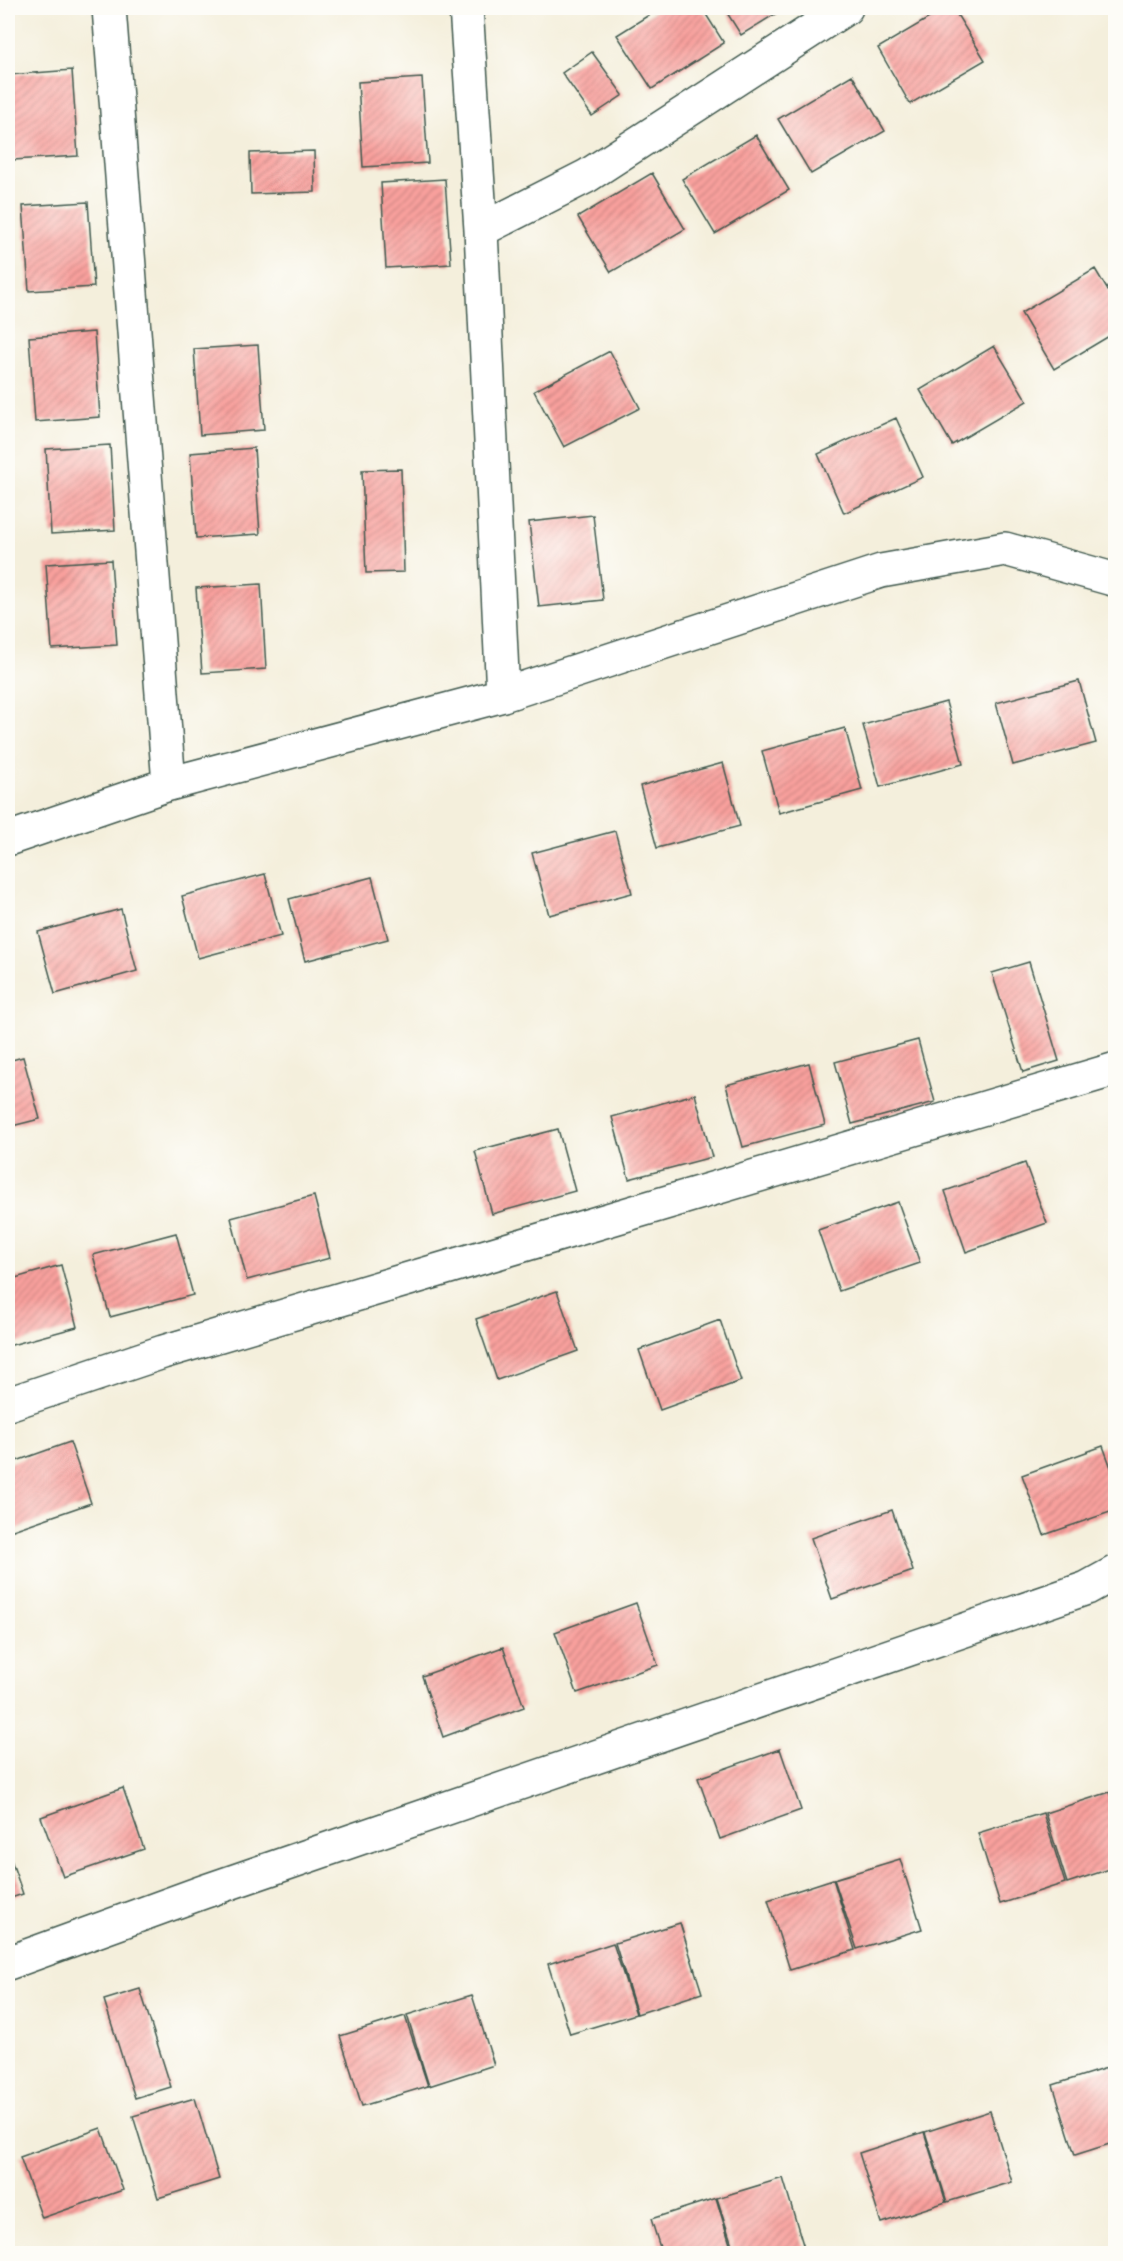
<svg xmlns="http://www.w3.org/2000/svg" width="1123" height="2261" viewBox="0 0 1123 2261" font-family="'Playpen Sans',sans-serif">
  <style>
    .building { fill: url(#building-hatch) }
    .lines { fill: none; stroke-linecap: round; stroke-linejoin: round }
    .street-casing { stroke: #3f584d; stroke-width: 36 }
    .street { stroke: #fff; stroke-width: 33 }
  </style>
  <defs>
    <pattern id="building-hatch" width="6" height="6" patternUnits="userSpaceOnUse" patternTransform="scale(1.5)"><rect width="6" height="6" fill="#f9a09d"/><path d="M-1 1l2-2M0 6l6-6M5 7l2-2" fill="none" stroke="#c98481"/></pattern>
  </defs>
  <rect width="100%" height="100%" fill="#fdfcf7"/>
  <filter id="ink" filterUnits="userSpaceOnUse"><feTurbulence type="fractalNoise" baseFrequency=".0167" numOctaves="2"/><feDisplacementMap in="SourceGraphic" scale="12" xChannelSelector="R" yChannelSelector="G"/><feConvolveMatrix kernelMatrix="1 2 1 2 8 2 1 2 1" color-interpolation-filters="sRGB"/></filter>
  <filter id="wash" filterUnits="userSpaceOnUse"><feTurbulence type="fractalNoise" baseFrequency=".008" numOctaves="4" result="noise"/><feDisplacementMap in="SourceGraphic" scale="24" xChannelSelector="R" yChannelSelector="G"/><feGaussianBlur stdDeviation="1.35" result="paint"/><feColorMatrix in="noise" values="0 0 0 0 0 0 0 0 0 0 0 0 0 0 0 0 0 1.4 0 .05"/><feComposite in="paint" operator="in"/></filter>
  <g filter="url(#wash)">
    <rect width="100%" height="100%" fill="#f4efdc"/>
    <g id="blocks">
      <path class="building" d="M 660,8 L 702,8 L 724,43 L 652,89 L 617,35 Z
        M 724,8 L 785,8 L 741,35 Z
        M 946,8 L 953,8 L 985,60 L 910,104 L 878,48 Z
        M 592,52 L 623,95 L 592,116 L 562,73 Z
        M 72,70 L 78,156 L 13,160 L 8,75 Z
        M 852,75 L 885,131 L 811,174 L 778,119 Z
        M 422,78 L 428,163 L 363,167 L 358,82 Z
        M 756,135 L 789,190 L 715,234 L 682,179 Z
        M 314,151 L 315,192 L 251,194 L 250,153 Z
        M 652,173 L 685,229 L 611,272 L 578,217 Z
        M 445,179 L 451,264 L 386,268 L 381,183 Z
        M 88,202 L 94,287 L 29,291 L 23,206 Z
        M 1095,269 L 1116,304 L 1116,332 L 1054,369 L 1021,313 Z
        M 94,332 L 100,417 L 35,422 L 29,337 Z
        M 258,345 L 264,430 L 200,435 L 194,349 Z
        M 994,346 L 1027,401 L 952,445 L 920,390 Z
        M 610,351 L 640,408 L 564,447 L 534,391 Z
        M 896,418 L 923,477 L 844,513 L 818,454 Z
        M 110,445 L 115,530 L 51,534 L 46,449 Z
        M 254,448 L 260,534 L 196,538 L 190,453 Z
        M 401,469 L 404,572 L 366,573 L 362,470 Z
        M 593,515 L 603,600 L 539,607 L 529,522 Z
        M 111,560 L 117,645 L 52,649 L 46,564 Z
        M 261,584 L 266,669 L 202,673 L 196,588 Z
        M 1079,681 L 1096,743 L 1013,765 L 996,703 Z
        M 946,702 L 963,764 L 880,787 L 863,725 Z
        M 845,728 L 862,790 L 779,813 L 762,751 Z
        M 723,763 L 740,826 L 657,848 L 640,786 Z
        M 615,831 L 632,893 L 549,915 L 532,853 Z
        M 265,874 L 281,936 L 198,958 L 182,896 Z
        M 372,877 L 388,939 L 305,961 L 289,899 Z
        M 121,909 L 137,971 L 55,994 L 38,932 Z
        M 1029,962 L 1059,1061 L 1023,1072 L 992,973 Z
        M 918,1040 L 935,1102 L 852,1124 L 835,1062 Z
        M 23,1057 L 40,1119 L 8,1127 L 8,1061 Z
        M 809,1063 L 825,1125 L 743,1147 L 726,1085 Z
        M 695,1094 L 712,1157 L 629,1179 L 612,1117 Z
        M 558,1129 L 575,1191 L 492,1214 L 475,1151 Z
        M 1025,1163 L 1047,1223 L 966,1252 L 945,1191 Z
        M 314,1196 L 330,1258 L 247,1280 L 231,1218 Z
        M 898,1202 L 920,1263 L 839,1291 L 818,1230 Z
        M 176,1233 L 193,1295 L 110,1317 L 93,1255 Z
        M 61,1265 L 77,1327 L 8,1346 L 8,1280 Z
        M 557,1291 L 578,1351 L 497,1380 L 476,1319 Z
        M 720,1320 L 741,1381 L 660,1410 L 639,1350 Z
        M 70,1442 L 91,1503 L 10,1531 L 8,1525 L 8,1464 Z
        M 1103,1446 L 1116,1481 L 1116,1510 L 1044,1535 L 1022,1475 Z
        M 892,1510 L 913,1571 L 832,1599 L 811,1538 Z
        M 636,1603 L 658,1665 L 577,1693 L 555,1632 Z
        M 503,1647 L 524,1707 L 443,1737 L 422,1676 Z
        M 780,1749 L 801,1810 L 720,1839 L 698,1778 Z
        M 123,1788 L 144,1849 L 63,1877 L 41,1817 Z
        M 1110,1792 L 1116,1809 L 1116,1867 L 1067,1883 L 1045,1813 Z
        M 1043,1813 L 1065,1883 L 1000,1904 L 978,1833 Z
        M 8,1851 L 23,1894 L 8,1899 Z
        M 900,1859 L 922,1929 L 857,1949 L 834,1879 Z
        M 833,1879 L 855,1950 L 790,1970 L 768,1900 Z
        M 680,1923 L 702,1993 L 637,2014 L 615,1943 Z
        M 613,1943 L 636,2014 L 570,2034 L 548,1964 Z
        M 140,1989 L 171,2087 L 135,2098 L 104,2000 Z
        M 472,1995 L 494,2065 L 429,2086 L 407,2015 Z
        M 405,2016 L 428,2086 L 362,2106 L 340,2036 Z
        M 1116,2065 L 1116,2142 L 1075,2155 L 1053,2085 Z
        M 195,2098 L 219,2179 L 158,2198 L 133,2116 Z
        M 990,2111 L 1012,2182 L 947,2202 L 925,2132 Z
        M 101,2128 L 123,2190 L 42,2218 L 20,2157 Z
        M 924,2132 L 946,2202 L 881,2223 L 859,2153 Z
        M 783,2178 L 804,2248 L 788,2254 L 735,2254 L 717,2198 Z
        M 716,2198 L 733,2254 L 662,2254 L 651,2219 Z"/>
    </g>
  </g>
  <g filter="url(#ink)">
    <use href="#blocks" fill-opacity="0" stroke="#3f584d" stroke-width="1.5"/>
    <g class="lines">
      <g class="street-casing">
        <path id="street" d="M 109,8 L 169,784
          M 466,8 L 481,230 L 503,695
          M 481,230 L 587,176 L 846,8
          M 8,839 L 169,784 L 503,695 L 881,571 L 1005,549 L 1116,580
          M 8,1404 L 163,1352 L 1116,1069
          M 8,1963 L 203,1892 L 1087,1588 L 1116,1572"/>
      </g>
      <use href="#street" class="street"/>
    </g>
  </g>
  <rect width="1123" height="2261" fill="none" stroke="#fdfcf7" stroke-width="30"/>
</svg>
